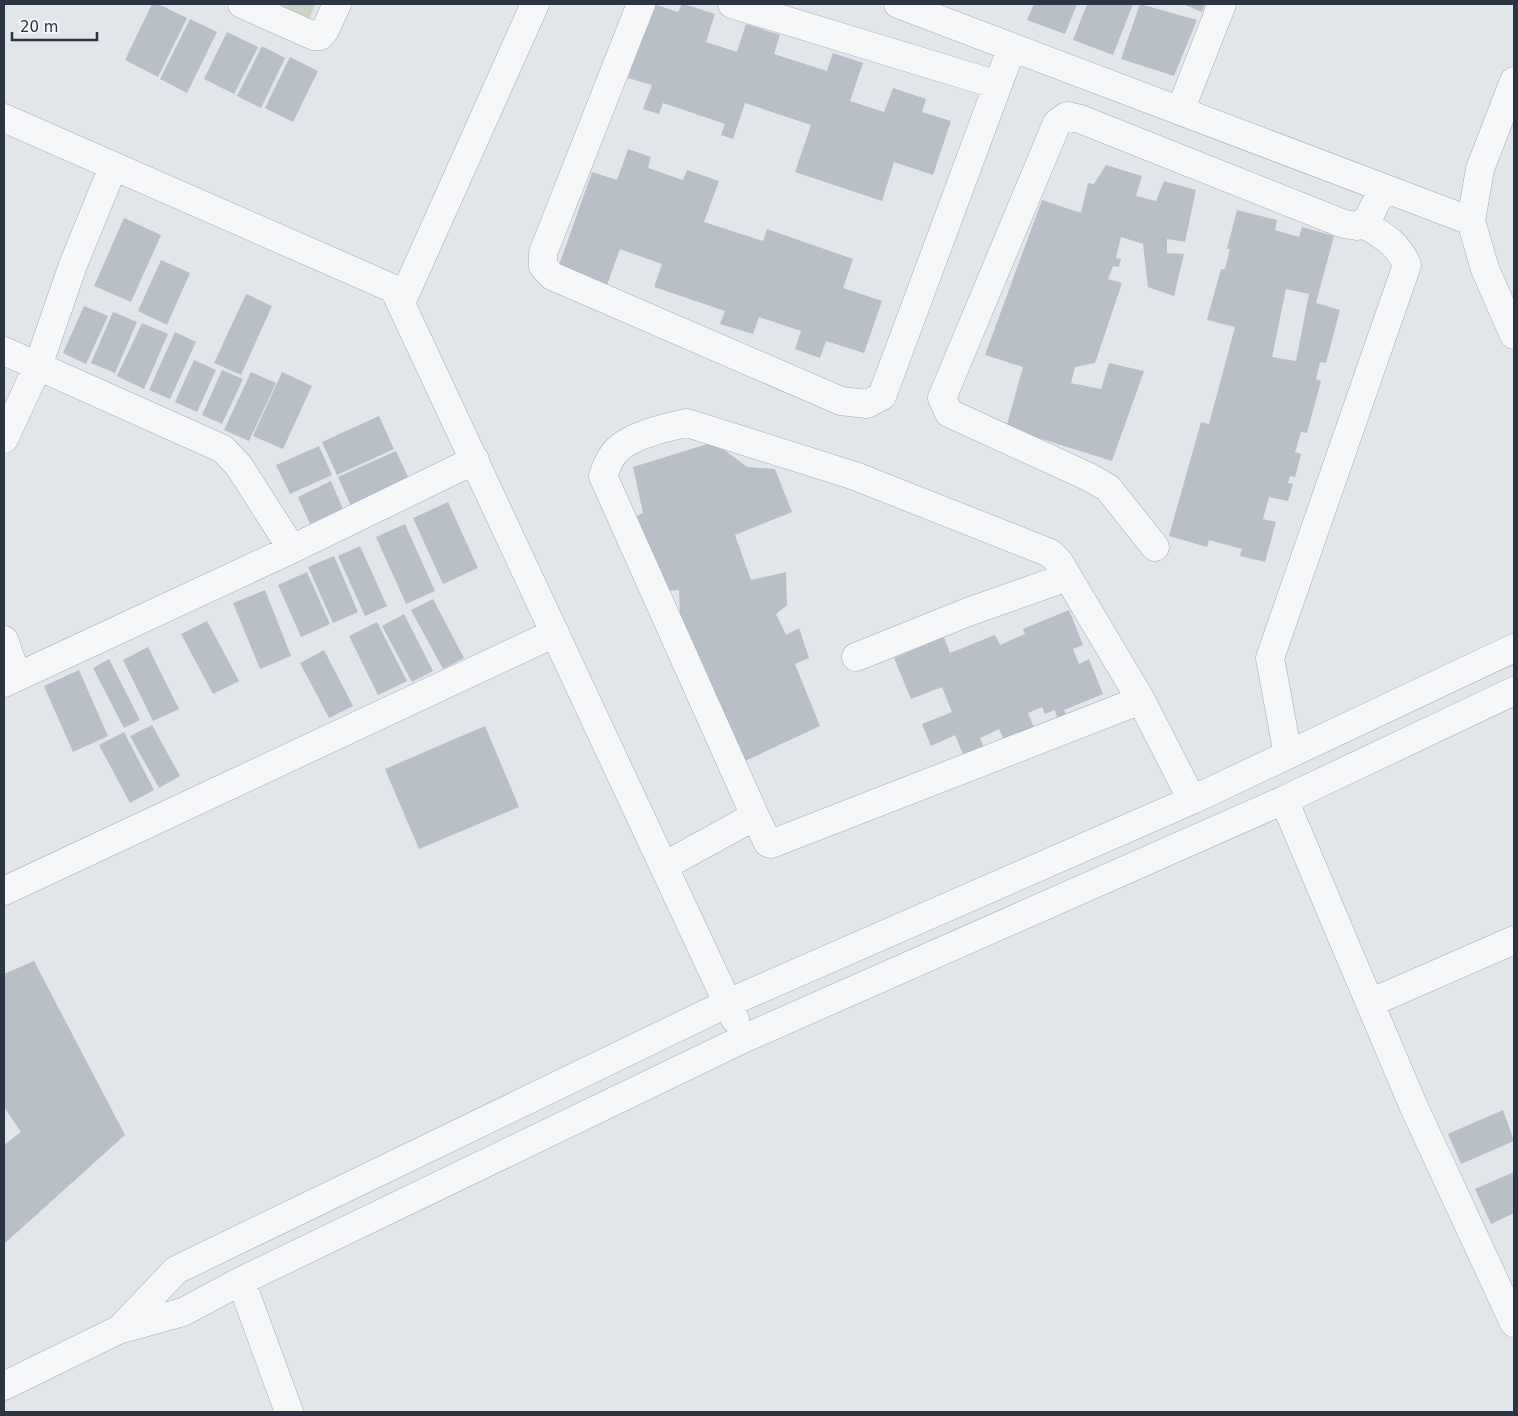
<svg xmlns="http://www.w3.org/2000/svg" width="1518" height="1416" viewBox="0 0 1518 1416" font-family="'DejaVu Sans',sans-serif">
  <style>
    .green { fill: #c9d4c4 }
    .building { fill: #b9bfc7; fill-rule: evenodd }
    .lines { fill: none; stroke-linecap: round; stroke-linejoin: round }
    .minor-casing { stroke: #a7adb4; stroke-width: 29 }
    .minor { stroke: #f5f7f9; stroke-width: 28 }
  </style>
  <rect width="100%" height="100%" fill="#e2e6ea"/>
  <path class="green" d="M 278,4 L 316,4 L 309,18 Z"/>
  <path class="building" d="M 152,4 L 158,4 L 187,18 L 158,77 L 125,60 Z
    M 653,4 L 678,12 L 682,4 L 683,4 L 715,14 L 706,42 L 737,52 L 746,24 L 780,35 L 774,54 L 827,71 L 833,53 L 863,63 L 850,101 L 884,112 L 893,88 L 926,99 L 922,112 L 951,121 L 933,175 L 894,162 L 882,201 L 795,172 L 811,125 L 745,103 L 733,139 L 721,135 L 725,124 L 663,103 L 659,114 L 643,109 L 652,85 L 628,78 Z
    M 1034,4 L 1077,4 L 1065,34 L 1027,20 Z
    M 1087,4 L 1133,4 L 1113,55 L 1073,40 Z
    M 1140,4 L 1197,20 L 1174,76 L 1121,59 Z
    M 1183,4 L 1205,4 L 1202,12 Z
    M 190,19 L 217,32 L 187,93 L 160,79 Z
    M 227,32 L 258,47 L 234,94 L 204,79 Z
    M 262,46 L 285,58 L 261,108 L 237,96 Z
    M 290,57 L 318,71 L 293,122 L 265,108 Z
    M 628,149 L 651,157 L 648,168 L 683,180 L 687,170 L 719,181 L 704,222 L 763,241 L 767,229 L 853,259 L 843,288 L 882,301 L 864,353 L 826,341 L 820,358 L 795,349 L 801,331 L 759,317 L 753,334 L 720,324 L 725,311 L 654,287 L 662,264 L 620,249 L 607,285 L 558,268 L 592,172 L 617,180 Z
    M 1106,165 L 1142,176 L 1136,196 L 1156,201 L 1164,181 L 1196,190 L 1185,242 L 1167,239 L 1167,253 L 1184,254 L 1174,296 L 1148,287 L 1143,244 L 1121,237 L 1116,258 L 1121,259 L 1119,267 L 1113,266 L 1108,279 L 1122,283 L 1095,363 L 1075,367 L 1071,383 L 1101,389 L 1109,363 L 1144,371 L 1112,461 L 1006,428 L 1023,367 L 985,355 L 1042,200 L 1081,213 L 1088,183 L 1094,184 Z
    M 1237,210 L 1277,220 L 1275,230 L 1299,237 L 1302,227 L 1334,236 L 1316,303 L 1340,310 L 1326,363 L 1320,362 L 1316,379 L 1321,381 L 1307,433 L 1301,432 L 1295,452 L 1301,454 L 1295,477 L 1290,476 L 1288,483 L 1293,484 L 1288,501 L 1269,497 L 1263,519 L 1276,522 L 1265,562 L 1240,556 L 1242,549 L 1209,540 L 1207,547 L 1169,536 L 1201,422 L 1209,424 L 1235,327 L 1207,320 L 1221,269 L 1225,269 L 1230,249 L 1227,249 ZM 1286,289 L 1309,294 L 1296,361 L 1272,357 Z
    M 124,218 L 161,235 L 131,302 L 94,286 Z
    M 161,260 L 190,273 L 167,325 L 138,311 Z
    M 246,294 L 272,306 L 241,375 L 214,363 Z
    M 84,306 L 108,316 L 86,364 L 63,353 Z
    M 113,312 L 137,322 L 115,373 L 91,363 Z
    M 142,323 L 168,334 L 144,389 L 117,376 Z
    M 175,332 L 196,342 L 170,399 L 149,390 Z
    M 194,360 L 216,370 L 197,412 L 175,402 Z
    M 222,370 L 243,379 L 222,424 L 202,415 Z
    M 251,372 L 276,383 L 249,441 L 224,430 Z
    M 282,372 L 312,386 L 283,449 L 253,436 Z
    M 379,416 L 394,449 L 337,475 L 322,442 Z
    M 714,442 L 747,467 L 775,469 L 792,512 L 735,535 L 751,580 L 786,572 L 787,605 L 776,614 L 786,635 L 799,628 L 809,658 L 795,664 L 820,726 L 743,762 L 680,620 L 679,590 L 657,592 L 625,522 L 643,513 L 633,467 Z
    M 319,446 L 332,475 L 290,494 L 276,465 Z
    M 396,451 L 410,481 L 352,508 L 338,477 Z
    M 331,481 L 343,509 L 310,524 L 298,497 Z
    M 448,502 L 478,568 L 443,584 L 413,518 Z
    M 405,524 L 435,591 L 406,604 L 376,537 Z
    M 360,546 L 387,606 L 365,616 L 338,556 Z
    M 334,556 L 358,612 L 333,623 L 308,567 Z
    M 307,572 L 330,624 L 301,637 L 278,585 Z
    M 265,590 L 291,656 L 260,669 L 233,603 Z
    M 433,599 L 464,658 L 443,669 L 411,610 Z
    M 1069,610 L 1083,645 L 1073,649 L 1079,664 L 1089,659 L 1103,694 L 1064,710 L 1067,716 L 1058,720 L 1055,710 L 1045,714 L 1042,707 L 1028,713 L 1035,730 L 1005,742 L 999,729 L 980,738 L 985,751 L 965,759 L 955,735 L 931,746 L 922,724 L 952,712 L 942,687 L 911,699 L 894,658 L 944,637 L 950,653 L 995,635 L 1000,645 L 1025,634 L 1023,629 Z
    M 404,614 L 433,671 L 412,682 L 382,626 Z
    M 207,621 L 239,681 L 213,694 L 181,634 Z
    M 377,622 L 407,681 L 378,695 L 349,636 Z
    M 148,647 L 179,709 L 153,721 L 123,660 Z
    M 324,650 L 353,706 L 329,718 L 300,663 Z
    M 109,659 L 140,720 L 124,728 L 93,668 Z
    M 79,670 L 108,736 L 73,752 L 44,686 Z
    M 152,725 L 180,776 L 159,788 L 130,736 Z
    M 485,726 L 519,807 L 419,849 L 385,769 Z
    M 124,732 L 154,790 L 130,803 L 99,745 Z
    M 34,961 L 125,1135 L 4,1244 L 4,1145 L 21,1132 L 4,1107 L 4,974 Z
    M 1503,1110 L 1514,1141 L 1461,1164 L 1448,1134 Z
    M 1514,1172 L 1514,1213 L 1491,1224 L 1475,1189 Z"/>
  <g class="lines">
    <g class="minor-casing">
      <path id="minor" d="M 242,4 L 314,36 L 320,36 L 325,30 L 337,4
        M 641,4 L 543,253 L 543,266 L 552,276 L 841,401 L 867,404 L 882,396 L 1012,47
        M 732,4 L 998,85
        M 898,4 L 1471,221
        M 1514,81 L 1480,169 L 1471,221 L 1485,269 L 1514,335
        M 1180,111 L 1222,4
        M 4,118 L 394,289 L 735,1019
        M 401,303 L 535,4
        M 4,351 L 223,449 L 239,466 L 292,549
        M 4,439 L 38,366 L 73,265 L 113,167
        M 1155,547 L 1108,488 L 1089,477 L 949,413 L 942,398 L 1057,123 L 1067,116 L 1080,119 L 1344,224 L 1357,226 L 1368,219 L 1383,188
        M 4,640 L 17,677
        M 856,657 L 968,612 L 1067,577
        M 4,683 L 292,549 L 475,460
        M 1288,755 L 1270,658 L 1407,265 C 1397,242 1383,236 1362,223
        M 1284,800 L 1413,1105 L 1514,1323
        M 755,816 L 603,476 C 606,467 610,456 618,449 C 633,435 667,427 687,423 L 855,476 L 1050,553 L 1059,562 L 1141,700
        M 664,866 L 755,816 L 768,843 L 771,844 L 1141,700 L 1192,800
        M 4,891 L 555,633
        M 1370,1003 L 1514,940
        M 241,1281 L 289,1412
        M 120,1329 L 176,1270 L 728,1003 L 1192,800 L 1514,648
        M 4,1386 L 118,1330 L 183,1312 L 241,1281 L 745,1038 L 1284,800 L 1514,691"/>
    </g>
    <use href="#minor" class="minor"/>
  </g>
  <rect width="1518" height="1416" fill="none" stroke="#2a3442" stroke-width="10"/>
  <path d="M12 32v8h85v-8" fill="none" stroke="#2a3442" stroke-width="2.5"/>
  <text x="20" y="32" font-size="15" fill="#2a3442" stroke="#f2f5f8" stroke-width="4" paint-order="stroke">20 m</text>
</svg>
